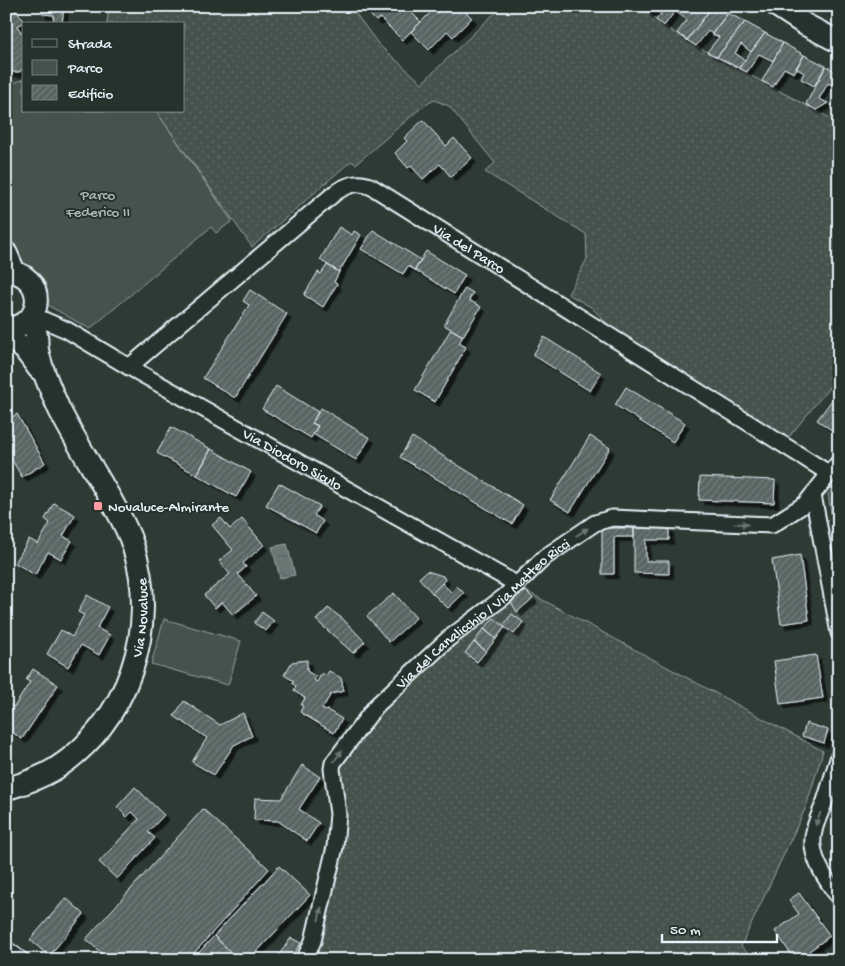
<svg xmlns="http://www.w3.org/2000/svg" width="845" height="966" viewBox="0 0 845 966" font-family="'Gochi Hand',sans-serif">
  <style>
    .grass { fill: url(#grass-dots); stroke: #96a2a3 }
    .park { fill: #45524e; stroke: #96a2a3 }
    .water { fill: url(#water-ripples); stroke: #9da8a9 }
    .building { fill: url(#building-hatch); stroke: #e8f1f8; filter: url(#shadow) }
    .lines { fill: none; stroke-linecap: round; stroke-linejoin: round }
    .lane-casing { stroke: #e8f1f8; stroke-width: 11 }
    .street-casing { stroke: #e8f1f8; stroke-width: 19 }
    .secondary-casing { stroke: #e8f1f8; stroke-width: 25 }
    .lane { stroke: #26332d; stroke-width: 8 }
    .street { stroke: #26332d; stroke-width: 15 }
    .secondary { stroke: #26332d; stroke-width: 21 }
    .oneway { fill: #6a7674 }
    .poi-dot { fill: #ff9aa2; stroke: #26332d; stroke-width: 2 }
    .labels { text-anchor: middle; stroke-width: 4; stroke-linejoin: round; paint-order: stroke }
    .park-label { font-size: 15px; fill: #afb9bc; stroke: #26332d }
    .street-label { font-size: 15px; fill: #e8f1f8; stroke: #26332d }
    .poi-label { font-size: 15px; fill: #e8f1f8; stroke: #26332d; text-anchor: start }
  </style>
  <defs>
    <pattern id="grass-dots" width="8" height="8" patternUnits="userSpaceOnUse" patternTransform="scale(1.25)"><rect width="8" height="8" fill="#45524e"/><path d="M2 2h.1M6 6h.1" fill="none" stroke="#606b68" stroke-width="1.8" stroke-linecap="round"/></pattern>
    <pattern id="water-ripples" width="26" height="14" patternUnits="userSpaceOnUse" patternTransform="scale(1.25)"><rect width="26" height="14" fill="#6b7775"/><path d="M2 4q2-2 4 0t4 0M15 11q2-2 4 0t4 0" fill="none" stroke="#586060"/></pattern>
    <pattern id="building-hatch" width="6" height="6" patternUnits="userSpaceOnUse" patternTransform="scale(1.25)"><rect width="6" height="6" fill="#596563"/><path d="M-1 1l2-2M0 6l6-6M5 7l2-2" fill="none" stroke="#717c7a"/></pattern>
    <filter id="shadow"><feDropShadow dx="4.5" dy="4.5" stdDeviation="0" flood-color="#0009"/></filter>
  </defs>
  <rect width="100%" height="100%" fill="#2e3b35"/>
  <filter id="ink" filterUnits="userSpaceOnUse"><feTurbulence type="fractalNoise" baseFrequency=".02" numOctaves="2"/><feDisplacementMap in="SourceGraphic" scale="10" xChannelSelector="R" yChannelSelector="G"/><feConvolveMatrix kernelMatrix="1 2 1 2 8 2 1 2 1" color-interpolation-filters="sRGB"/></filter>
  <g filter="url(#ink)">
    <path class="grass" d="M 109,6 L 350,6 L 379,45 L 422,83 L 502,6 L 642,6 C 657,24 677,33 696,46 L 839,123 L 839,387 L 833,383 L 788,438 L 615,331 L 591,307 L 568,294 L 587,259 L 586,234 L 485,172 L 495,163 L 449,106 L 434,100 L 422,107 L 356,164 L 351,161 L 252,247 L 156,111 L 184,111 L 184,24 L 107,24 Z
      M 839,480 L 839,564 L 828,494 Z
      M 526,591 L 823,751 L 806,807 L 741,946 L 754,960 L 308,960 L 317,943 L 337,769 L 377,711 L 458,639 L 510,600 Z"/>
    <path class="park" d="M 24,79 L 24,111 L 156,111 L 232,221 L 216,233 L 211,227 L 90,329 L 49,306 L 42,280 L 18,265 L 6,228 L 6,86 Z
      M 164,619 L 241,641 L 228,685 L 151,664 Z"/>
    <path class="water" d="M 287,544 L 295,575 L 280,578 L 272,547 Z"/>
    <path class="building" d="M 7,6 L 13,6 L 25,22 L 17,26 L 24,36 L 24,69 L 19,72 L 6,72 Z
      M 42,6 L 64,6 L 62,24 L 53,24 L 54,15 L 42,14 Z
      M 361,6 L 405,6 L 421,22 L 402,40 L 380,18 L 376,21 Z
      M 445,6 L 460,6 L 472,18 L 453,37 L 447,31 L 429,50 L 411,32 L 434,9 L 438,13 Z
      M 644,6 L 668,6 L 661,14 L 653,10 L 648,14 L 643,8 Z
      M 668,6 L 713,6 L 687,40 L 677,33 L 687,20 L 675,11 L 664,26 L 656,20 Z
      M 713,6 L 728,13 L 712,34 L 708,31 L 696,46 L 687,40 Z
      M 728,13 L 745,22 L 717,57 L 707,52 L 719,37 L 712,34 Z
      M 745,22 L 765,33 L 751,52 L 741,44 L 735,53 L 745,60 L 739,68 L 717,57 Z
      M 765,33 L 783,43 L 773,61 L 759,54 L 747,72 L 739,68 Z
      M 783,43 L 804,55 L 794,73 L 784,68 L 773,87 L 762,81 Z
      M 804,55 L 826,66 L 814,86 L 801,79 L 804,73 L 796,68 Z
      M 826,66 L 839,74 L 839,89 L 828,83 L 819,99 L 828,103 L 816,110 L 806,104 Z
      M 423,120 L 446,146 L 454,138 L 472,158 L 451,177 L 440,164 L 423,179 L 411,166 L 408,168 L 395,153 L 407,141 L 404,138 Z
      M 339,227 L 352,235 L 354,231 L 361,235 L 339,272 L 320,260 Z
      M 373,230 L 421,260 L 415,270 L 408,266 L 403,274 L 361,249 Z
      M 426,251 L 465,275 L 454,294 L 415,270 Z
      M 327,265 L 339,272 L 334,282 L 337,284 L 323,307 L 304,295 L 318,272 L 321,274 Z
      M 465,288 L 473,293 L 469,300 L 481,307 L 463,336 L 444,325 Z
      M 250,290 L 287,314 L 235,398 L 203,378 L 249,305 L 243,301 Z
      M 451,329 L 463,336 L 459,343 L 466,347 L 435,402 L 415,390 Z
      M 544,337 L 601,373 L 590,391 L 533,355 Z
      M 276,386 L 318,412 L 312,423 L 318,426 L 311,438 L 262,409 Z
      M 626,387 L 685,423 L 673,442 L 615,405 Z
      M 832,400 L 839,404 L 839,435 L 817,420 Z
      M 321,408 L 370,438 L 356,460 L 313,434 L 318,426 L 312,423 Z
      M 17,414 L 45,463 L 22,477 L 6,450 L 6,421 Z
      M 171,427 L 211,449 L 197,475 L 157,453 Z
      M 590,436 L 610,448 L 570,512 L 550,500 Z
      M 412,437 L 523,505 L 512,524 L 400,457 Z
      M 211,449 L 251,472 L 236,497 L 197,475 Z
      M 700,477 L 775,480 L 774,503 L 699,500 Z
      M 279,483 L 320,506 L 314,515 L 323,521 L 316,533 L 266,505 Z
      M 54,503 L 75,515 L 63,536 L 72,541 L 61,559 L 48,552 L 35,575 L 15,563 L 29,539 L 38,544 L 50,523 L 45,519 Z
      M 221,518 L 230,529 L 242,519 L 264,545 L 243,563 L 246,567 L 238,574 L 256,596 L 233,615 L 222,602 L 215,608 L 204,595 L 230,574 L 219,561 L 233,550 L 212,525 Z
      M 602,528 L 634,528 L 634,537 L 614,537 L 614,574 L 602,574 Z
      M 634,528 L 669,528 L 669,540 L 646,540 L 646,561 L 669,561 L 669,574 L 634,573 Z
      M 800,555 L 809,620 L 781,624 L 772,560 Z
      M 427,571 L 443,576 L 445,580 L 432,593 L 419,578 Z
      M 442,583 L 451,592 L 457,586 L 464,593 L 448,608 L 432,593 Z
      M 526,591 L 533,598 L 517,612 L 510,600 Z
      M 394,593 L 416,618 L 389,642 L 367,616 Z
      M 87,595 L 108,607 L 97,628 L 110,635 L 99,655 L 81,645 L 68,667 L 47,654 L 61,630 L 72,637 L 84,615 L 78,612 Z
      M 328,608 L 343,619 L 365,642 L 353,653 L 316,620 Z
      M 262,612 L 274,621 L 266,631 L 254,623 Z
      M 512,614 L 523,622 L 514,634 L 503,626 Z
      M 494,618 L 505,627 L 496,639 L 484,629 Z
      M 484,629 L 496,639 L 486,651 L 474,642 Z
      M 474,642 L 486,651 L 477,662 L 465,653 Z
      M 816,655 L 823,698 L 780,704 L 774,661 Z
      M 307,660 L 307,671 L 316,677 L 314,680 L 317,682 L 322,673 L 326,676 L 329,671 L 341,678 L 344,691 L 331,694 L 322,709 L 326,711 L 327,710 L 342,719 L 334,733 L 300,712 L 303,706 L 301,705 L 305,698 L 294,691 L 296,686 L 292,683 L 294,681 L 284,675 L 292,662 Z
      M 33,669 L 58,685 L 22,739 L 6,728 L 6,702 L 14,707 L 30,682 L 26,680 Z
      M 184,701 L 220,725 L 243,713 L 252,736 L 234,745 L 214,775 L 192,762 L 207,738 L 174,716 Z
      M 806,723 L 828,730 L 824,743 L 802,736 Z
      M 302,765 L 320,777 L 299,809 L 319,823 L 307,841 L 278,821 L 254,820 L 255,798 L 281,799 Z
      M 135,787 L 164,815 L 148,832 L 155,838 L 117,879 L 99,862 L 139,819 L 132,812 L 127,817 L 117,807 Z
      M 203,809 L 269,869 L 188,960 L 109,960 L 86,939 Z
      M 279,866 L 310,895 L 249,960 L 239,960 L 214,936 Z
      M 799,893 L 830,936 L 809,951 L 815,960 L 795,960 L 775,931 L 799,914 L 789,900 Z
      M 66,898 L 84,914 L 49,956 L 30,940 Z
      M 214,936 L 239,960 L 192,960 Z
      M 291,938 L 301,943 L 291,960 L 275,960 Z"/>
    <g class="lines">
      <g class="lane-casing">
        <path id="lane" d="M 6,944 L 27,960"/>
      </g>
      <g class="street-casing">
        <g id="street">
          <path id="s1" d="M 32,315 L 67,330 L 129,367 L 518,585"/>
          <path id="s2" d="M 129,367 L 336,192 C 349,184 358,181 372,187 L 830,474"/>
          <path d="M 813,495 L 839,633"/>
          <path d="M 839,756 C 834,771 830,786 825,801 C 820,815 811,830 813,846 C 815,865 828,882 839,898"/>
          <path id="s3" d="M 304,960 L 313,941 L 335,847 L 338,814 L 332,769 L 333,763 L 376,706 L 448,639 L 505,596 L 545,557 L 595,523 L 612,518 L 772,525 L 805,504 L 839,462"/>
        </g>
      </g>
      <g class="secondary-casing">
        <g id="secondary">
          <path d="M 777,6 L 806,25 L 839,42"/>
          <path d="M 6,253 L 14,271"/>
          <path d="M 6,271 C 47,273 46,328 6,328"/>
          <path d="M 6,334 L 25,350 L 39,369"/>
          <path id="s4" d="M 6,789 C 23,784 40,778 55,769 C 128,723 160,627 133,546 C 128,529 118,513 110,498 C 93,468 74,439 59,409 C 51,390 42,372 38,352 C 36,346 38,339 36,333 C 35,329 32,324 29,320"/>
        </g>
      </g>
      <use href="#lane" class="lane"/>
      <use href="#street" class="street"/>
      <use href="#secondary" class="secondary"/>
    </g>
    <defs><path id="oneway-solid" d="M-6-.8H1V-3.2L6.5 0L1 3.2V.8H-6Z" transform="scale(1.25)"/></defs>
    <g class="oneway">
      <use href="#oneway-solid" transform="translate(741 524) rotate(3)"/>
      <use href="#oneway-solid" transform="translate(582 532) rotate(-33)"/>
      <use href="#oneway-solid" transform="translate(338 756) rotate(-55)"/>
      <use href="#oneway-solid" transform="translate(818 819) rotate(111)"/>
      <use href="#oneway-solid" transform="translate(320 914) rotate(-77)"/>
    </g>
  </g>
  <rect class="poi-dot" x="93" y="501" width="10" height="10" rx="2.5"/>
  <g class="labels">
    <g class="park-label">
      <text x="98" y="199">Parco<tspan x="98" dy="17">Federico II</tspan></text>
    </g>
    <g class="street-label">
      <text dy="5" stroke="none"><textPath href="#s2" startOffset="424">Via del Parco</textPath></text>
      <text dy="5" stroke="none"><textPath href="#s1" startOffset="298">Via Diodoro Siculo</textPath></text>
      <text dy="5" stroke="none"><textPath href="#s3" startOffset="415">Via del Canalicchio / Via Matteo Ricci</textPath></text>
      <text dy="5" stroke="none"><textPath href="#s4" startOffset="234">Via Novaluce</textPath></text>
    </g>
    <g class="poi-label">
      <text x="108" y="511">Novaluce-Almirante</text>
    </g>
  </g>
  <rect width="845" height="966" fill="none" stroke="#26332d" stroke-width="25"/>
  <rect x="12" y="12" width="820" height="941" fill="none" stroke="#e8f1f8" stroke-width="2" filter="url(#ink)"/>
  <rect x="22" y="22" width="162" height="90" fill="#26332d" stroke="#747f7e"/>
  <rect x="32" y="39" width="25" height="8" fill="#26332d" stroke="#747f7e"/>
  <text x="68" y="48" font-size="15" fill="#e8f1f8">Strada</text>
  <rect x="32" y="60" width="25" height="15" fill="#45524e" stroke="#747f7e"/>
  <text x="68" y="72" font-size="15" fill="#e8f1f8">Parco</text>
  <rect x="32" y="85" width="25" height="15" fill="url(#building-hatch)" stroke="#747f7e"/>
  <text x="68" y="98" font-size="15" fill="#e8f1f8">Edificio</text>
  <path d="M662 934v8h115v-8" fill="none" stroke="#e8f1f8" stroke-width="2.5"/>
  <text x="670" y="934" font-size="15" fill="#e8f1f8" stroke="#26332d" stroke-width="4" paint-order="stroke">50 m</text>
</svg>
